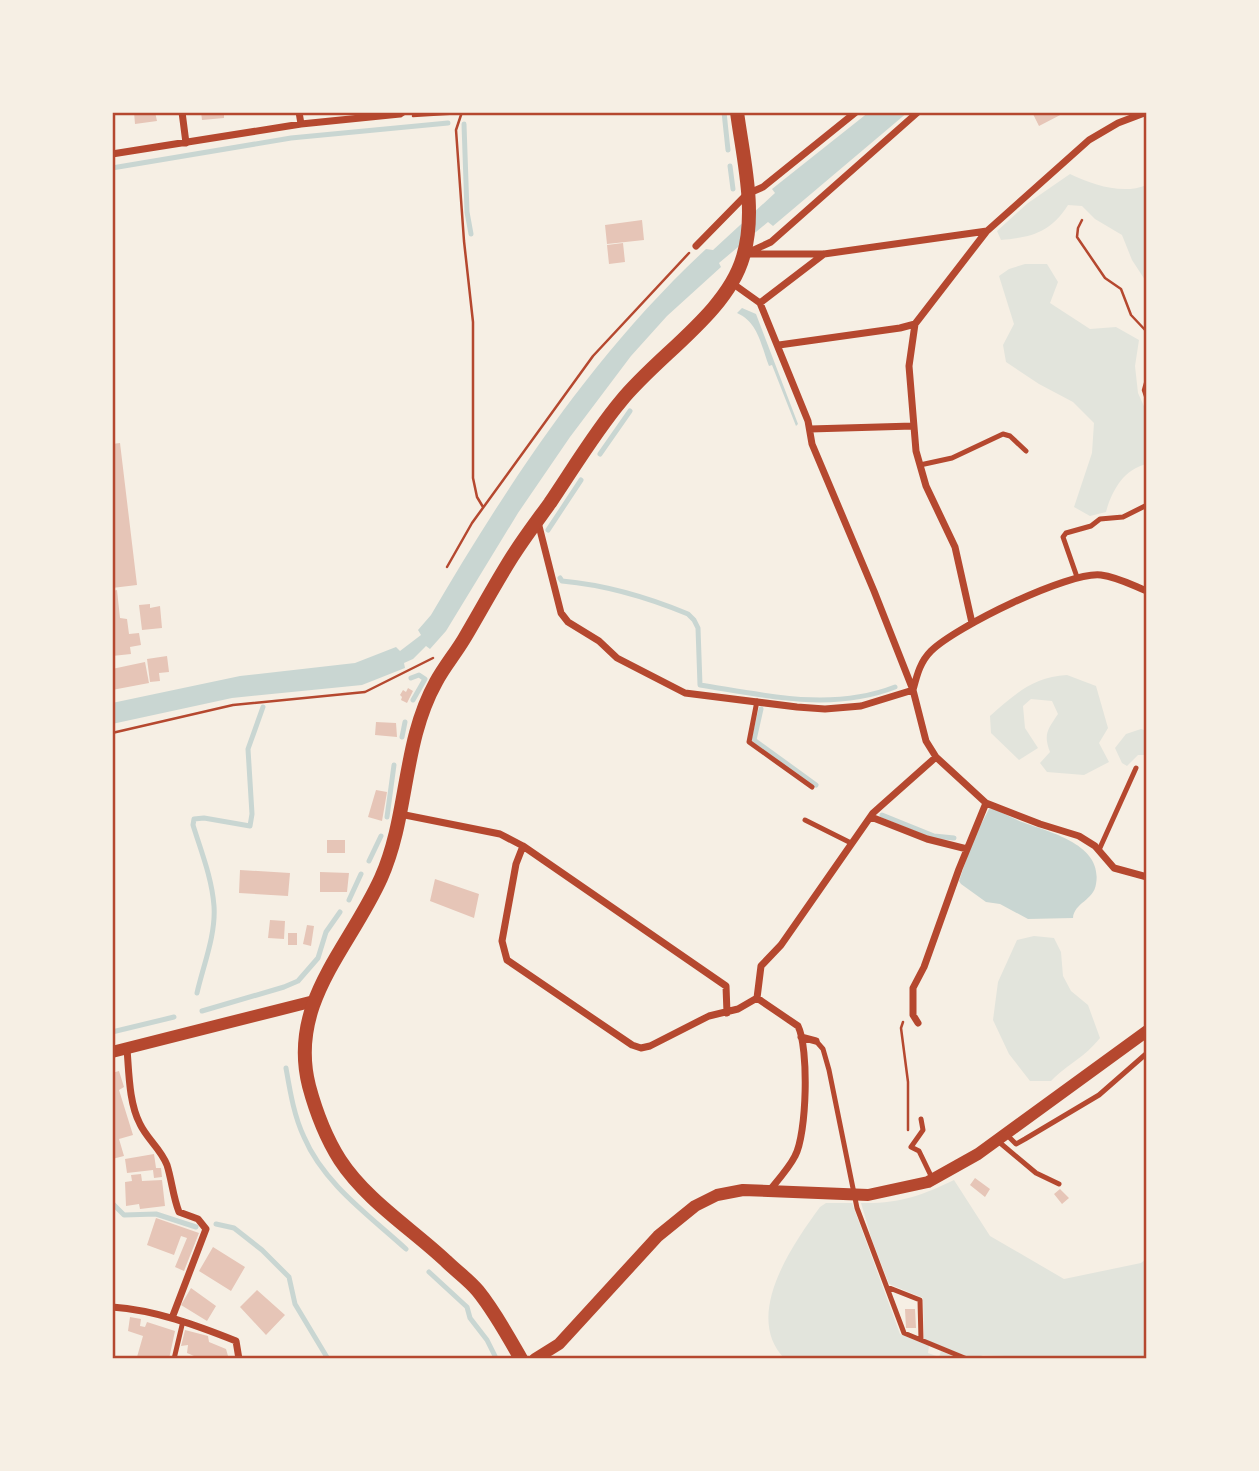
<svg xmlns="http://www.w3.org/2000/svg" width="1259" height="1471" viewBox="0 0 1259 1471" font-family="'PT Sans',sans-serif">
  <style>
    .green { fill: #e2e4dc }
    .water { fill: #c9d6d2 }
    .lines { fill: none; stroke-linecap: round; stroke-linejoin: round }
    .stream { stroke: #c9d6d2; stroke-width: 5 }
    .building { fill: #e6c5b7 }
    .path { stroke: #b5482f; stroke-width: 2.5 }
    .service { stroke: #b5482f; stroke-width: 5 }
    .minor { stroke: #b5482f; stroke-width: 7 }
    .tertiary { stroke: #b5482f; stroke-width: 12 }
    .secondary { stroke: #b5482f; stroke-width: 14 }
    .neatline { fill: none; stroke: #b5482f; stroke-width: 2.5 }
  </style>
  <rect width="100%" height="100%" fill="#f6efe4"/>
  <path class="green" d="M 1070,174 C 1094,185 1122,195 1147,185 L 1147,283 L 1132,260 L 1122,235 L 1095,219 L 1082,206 L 1068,205 C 1050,233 1032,237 1001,240 L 997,231 L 1028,203 Z
    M 1025,264 L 1047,264 L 1058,282 L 1050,303 L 1090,329 L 1116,327 L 1139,340 L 1135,366 L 1138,393 L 1147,413 L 1147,464 C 1124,469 1112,490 1106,512 L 1090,516 L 1074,507 L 1092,453 L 1094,423 L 1073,402 L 1039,384 L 1006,362 L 1003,345 L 1014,324 L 999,276 L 1009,269 Z
    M 1067,675 L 1096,686 L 1108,728 L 1099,743 L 1109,762 L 1084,775 L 1047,772 L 1040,763 L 1050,752 C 1043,734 1048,729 1058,714 L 1052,701 L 1031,699 L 1023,706 L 1025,728 L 1038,748 L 1019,760 L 991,733 L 990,716 C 1015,694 1033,677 1067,675 Z
    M 1141,729 L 1147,731 L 1147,755 L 1138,755 L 1127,766 L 1122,763 L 1115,748 L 1126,734 Z
    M 1034,936 L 1054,938 L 1061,952 L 1063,976 L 1071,991 L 1088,1005 L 1100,1038 C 1084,1058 1069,1063 1051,1081 L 1030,1081 L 1009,1054 L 993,1020 L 998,982 L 1017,940 Z
    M 954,1180 L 990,1236 L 1064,1279 L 1141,1263 L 1147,1258 L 1147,1359 L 1008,1359 L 1005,1356 L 983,1355 L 973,1359 L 924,1339 L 923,1298 L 889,1284 L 872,1240 L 861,1203 C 898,1204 921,1196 954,1180 Z
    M 826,1203 L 852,1203 L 900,1334 L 929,1346 L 928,1353 L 939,1357 L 941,1351 L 959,1359 L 785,1359 C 742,1316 793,1244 820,1207 Z"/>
  <path class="water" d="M 869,112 L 908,112 L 773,226 L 768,222 L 719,263 L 721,267 L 667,316 L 631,356 L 570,437 L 518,513 L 446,631 L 430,649 L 426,646 L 413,659 L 404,663 L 405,668 L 362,685 L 232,698 L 112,724 L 112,703 L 240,676 L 355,663 L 396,647 L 400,651 L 421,635 L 418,630 L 431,615 C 509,482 593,354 706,249 L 713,250 L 775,193 L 772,189 Z
    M 742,308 L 756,314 L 798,424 L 796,426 L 772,365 L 769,366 C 761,345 758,322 737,313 Z
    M 990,807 C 1002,812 1013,819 1025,823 C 1052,833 1103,845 1096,884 C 1094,900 1074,903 1073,918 L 1028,919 L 1000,904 L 986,902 L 961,884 L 959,881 L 973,840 Z"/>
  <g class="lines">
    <path class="stream" d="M 724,112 L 728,150
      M 464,124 L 467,212 L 471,234
      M 730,166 L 733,189
      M 112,168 L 291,138 L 448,123
      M 600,454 L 630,411
      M 548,530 L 581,480
      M 560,578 L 562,581 C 606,585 647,597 688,614 L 694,620 L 698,628 L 700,685 C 764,695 831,712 895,687
      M 411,678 L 419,675 L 425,679 L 413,700
      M 761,709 L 754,740 L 816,785
      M 402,737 L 405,722
      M 882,815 L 934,836 L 954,838
      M 387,817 L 394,765
      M 369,861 L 381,836
      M 349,900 L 361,874
      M 197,993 C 203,966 216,935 214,906 C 212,878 201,851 193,825 L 194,819 L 204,818 L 250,826 L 252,814 L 248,749 L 263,707
      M 202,1011 L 284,987 L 298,981 L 318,958 L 326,932 L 340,912
      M 112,1032 L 174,1017
      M 286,1068 C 290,1091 294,1116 304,1137 C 324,1184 370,1216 406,1249
      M 112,1203 L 124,1215 L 156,1214 L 196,1227
      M 216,1224 L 234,1228 L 262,1250 L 289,1277 L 295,1304 L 328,1359
      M 429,1272 L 467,1307 L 470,1318 L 487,1340 L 495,1356"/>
  </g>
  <path class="building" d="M 134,112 L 155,112 L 157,121 L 135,124 Z
    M 201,112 L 224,112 L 224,118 L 202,120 Z
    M 1032,112 L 1066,112 L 1039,126 Z
    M 642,220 L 644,240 L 607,244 L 605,225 Z
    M 623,243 L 625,262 L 609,264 L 607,245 Z
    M 120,443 L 137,585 L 112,588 L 112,444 Z
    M 117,590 L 120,618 L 127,619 L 129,634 L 139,633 L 141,645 L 130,647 L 131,654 L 112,656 L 112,591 Z
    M 150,604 L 150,608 L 160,606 L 162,628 L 142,630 L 139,605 Z
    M 167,656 L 169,672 L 159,673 L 160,681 L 150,682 L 147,659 Z
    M 145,662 L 149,683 L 112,690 L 112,669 Z
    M 408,688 L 413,691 L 407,703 L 401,700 L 402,697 L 400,695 L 403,690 L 406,692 Z
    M 376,722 L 396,723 L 397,737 L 375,735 Z
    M 376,790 L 387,792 L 382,821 L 368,817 Z
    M 327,840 L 345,840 L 345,853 L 327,853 Z
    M 240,870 L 290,873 L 288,896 L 239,893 Z
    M 320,872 L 349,873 L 347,892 L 320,892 Z
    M 435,879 L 479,894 L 474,918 L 430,901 Z
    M 270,920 L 285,921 L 284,939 L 268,938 Z
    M 307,925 L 314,926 L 311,946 L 303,944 Z
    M 288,933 L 297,933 L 297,945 L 288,945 Z
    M 119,1071 L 124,1087 L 119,1090 L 133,1135 L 119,1139 L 124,1156 L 112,1159 L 112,1073 Z
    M 154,1154 L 156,1168 L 161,1168 L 162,1177 L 154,1178 L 153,1170 L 127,1173 L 125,1159 Z
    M 141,1174 L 142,1181 L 162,1180 L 165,1206 L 140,1209 L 139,1204 L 126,1206 L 125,1182 L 132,1181 L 131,1175 Z
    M 975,1178 L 990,1189 L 985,1197 L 970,1185 Z
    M 1060,1189 L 1069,1198 L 1062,1204 L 1054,1194 Z
    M 156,1218 L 199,1233 L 184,1271 L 175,1267 L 187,1238 L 181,1236 L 174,1255 L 147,1245 Z
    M 213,1247 L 245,1267 L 231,1291 L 199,1271 Z
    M 191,1288 L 216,1306 L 207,1321 L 181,1305 Z
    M 257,1290 L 285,1315 L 266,1335 L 240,1307 Z
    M 905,1309 L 915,1309 L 916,1328 L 906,1328 Z
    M 130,1317 L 141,1319 L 140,1326 L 145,1327 L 147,1322 L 175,1331 L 169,1359 L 137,1357 L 143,1336 L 128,1331 Z
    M 185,1330 L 208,1336 L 209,1342 L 226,1349 L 228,1356 L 234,1359 L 201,1359 L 187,1353 L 188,1345 L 181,1346 Z"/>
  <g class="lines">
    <path class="path" d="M 462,112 L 456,130 L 464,241 L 473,322 L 473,478 L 477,497 L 483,507
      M 413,116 L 462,113
      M 1082,220 L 1078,228 L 1077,237 L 1105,278 L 1121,289 L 1131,315 L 1147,332
      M 1147,376 L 1143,390 L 1147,402
      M 447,567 L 472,523 L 593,356 L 689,253
      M 112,733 L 233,705 L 365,692 L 433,658
      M 903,1022 L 901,1028 L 908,1082 L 908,1130"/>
    <path class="service" d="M 920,465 L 952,458 L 1003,434 L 1010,436 L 1026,451
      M 1077,577 L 1063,537 L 1066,533 L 1091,526 L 1100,519 L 1123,517 L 1147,505
      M 757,701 L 749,742 L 812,787
      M 805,820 L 851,843
      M 1099,850 L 1136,768
      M 816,1041 L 823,1049 L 829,1070 L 857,1208 L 904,1333 L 967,1359
      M 921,1119 L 923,1130 L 911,1147 L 919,1151 L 933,1180
      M 1006,1134 L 1016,1144 L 1025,1139 L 1099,1095 L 1147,1053
      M 999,1142 L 1036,1173 L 1059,1184
      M 887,1287 L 920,1300 L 921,1340
      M 174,1359 L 183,1321"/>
    <path class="minor" d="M 182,112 L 186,143
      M 299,112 L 301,124
      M 112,154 L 301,124 L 400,114 L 403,112
      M 696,246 L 747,194 L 763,187 L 856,112
      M 745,254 L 771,242 L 918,112
      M 748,254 L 823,254
      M 732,283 L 760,303 L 808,421 L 812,444 L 874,591 L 913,690 L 926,741 L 936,757 L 986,803 L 1040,824 L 1079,836 L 1095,846 L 1114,868 L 1147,877
      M 760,303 L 824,254 L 987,231 L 1089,140 L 1118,123 L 1147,112
      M 915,324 L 909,366 L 916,451 L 926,486 L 955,547 L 972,623
      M 779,345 L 900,328 L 915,324 L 986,232
      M 810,429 L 913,426
      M 538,522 L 561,613 L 568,622 L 599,641 L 617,658 L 685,693 L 797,707 L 825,709 L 861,706 L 913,690 C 917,675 920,662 931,651 C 955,627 1069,571 1101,575 C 1117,577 1132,585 1147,591
      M 400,814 L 500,834 L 523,846 L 516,864 L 502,941 L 507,960 L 632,1045 L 641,1048 L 650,1046 L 709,1016 L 738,1009 L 757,998 L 761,966 L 781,945 L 873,813 L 936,757
      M 871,817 L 927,839 L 967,849
      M 523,846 L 726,986 L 727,1013
      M 757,998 L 798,1026 C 809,1048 807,1134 795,1156 C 789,1168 778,1180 769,1191
      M 918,1023 L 913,1015 L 913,988 L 924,967 L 959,869 L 986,803
      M 801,1037 L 816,1041
      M 127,1049 C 129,1073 129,1103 140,1124 C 147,1139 161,1149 167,1165 C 172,1181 173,1197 179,1212 L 198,1219 L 206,1229 L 172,1318
      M 112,1307 C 155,1310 196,1325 236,1341 L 239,1359"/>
    <path class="tertiary" d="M 112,1052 L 314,1001
      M 535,1359 L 559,1344 L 658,1236 L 695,1206 L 717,1195 L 743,1190 L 868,1195 L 928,1182 L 978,1154 L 1147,1031"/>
    <path class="secondary" d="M 521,1359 C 508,1336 495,1312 478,1291 C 469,1280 456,1271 446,1261 C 412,1229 366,1200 340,1160 C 326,1138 316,1112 309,1086 C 288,1003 349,949 381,878 C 409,815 402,743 436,682 C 444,667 455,654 464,639 C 480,612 495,584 512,557 C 524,538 537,521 550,503 C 573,469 595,432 621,401 C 658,355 727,313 743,257 C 757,212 743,158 737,112"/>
  </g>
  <rect width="1259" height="1471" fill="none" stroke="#f6efe4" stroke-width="228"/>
  <rect x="114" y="114" width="1031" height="1243" class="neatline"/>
</svg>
